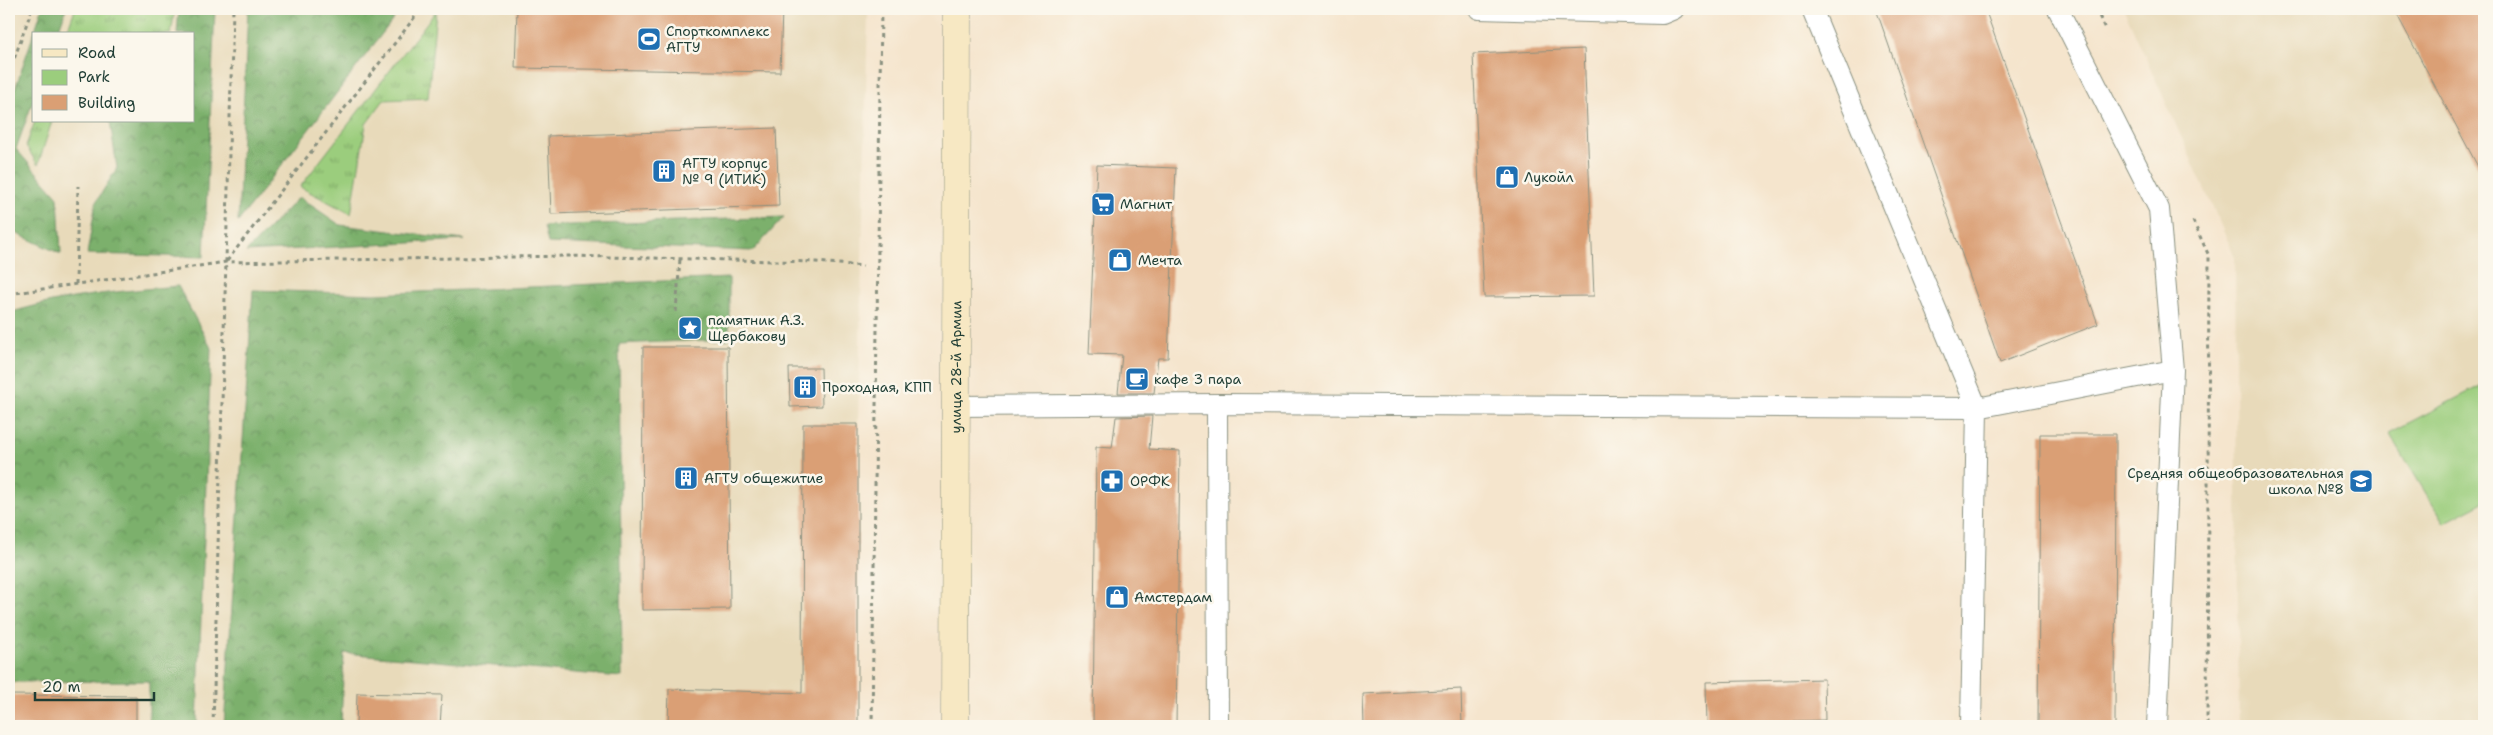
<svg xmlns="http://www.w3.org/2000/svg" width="2493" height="735" viewBox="0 0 2493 735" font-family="'Shantell Sans',sans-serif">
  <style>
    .built { fill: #e8daba; fill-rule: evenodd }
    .grass { fill: url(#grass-tufts); stroke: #5d8558 }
    .forest { fill: url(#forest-crowns); stroke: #4e7650 }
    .park { fill: #9bcd7d; stroke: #5d8558 }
    .building { fill: #da9f74 }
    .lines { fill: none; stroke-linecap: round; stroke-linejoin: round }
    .lane-casing { stroke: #8a9180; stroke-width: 22 }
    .secondary-casing { stroke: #8a9180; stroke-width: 29 }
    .path { stroke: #8a9180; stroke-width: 3; stroke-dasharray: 4 4; stroke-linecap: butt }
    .lane { stroke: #fff; stroke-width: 20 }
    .secondary { stroke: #f7e8c3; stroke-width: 28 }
    .labels { text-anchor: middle; stroke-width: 5; stroke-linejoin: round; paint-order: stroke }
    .poi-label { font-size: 14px; fill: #1f3d34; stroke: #fbf7ec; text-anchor: start }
    .street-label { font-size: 14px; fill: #1f3d34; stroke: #fbf7ec }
  </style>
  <defs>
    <pattern id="grass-tufts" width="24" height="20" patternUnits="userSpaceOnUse" patternTransform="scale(1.25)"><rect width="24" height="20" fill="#9bcd7d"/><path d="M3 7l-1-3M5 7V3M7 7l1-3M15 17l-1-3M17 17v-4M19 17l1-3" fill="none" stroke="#7ea867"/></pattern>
    <pattern id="forest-crowns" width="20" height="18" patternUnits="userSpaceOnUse" patternTransform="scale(1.25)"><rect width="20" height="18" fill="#7cb06c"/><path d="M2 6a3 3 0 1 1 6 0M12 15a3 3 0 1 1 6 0" fill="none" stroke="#65905a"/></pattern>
  </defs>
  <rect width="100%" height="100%" fill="#fbf7ec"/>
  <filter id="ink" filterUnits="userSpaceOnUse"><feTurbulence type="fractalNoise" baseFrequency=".02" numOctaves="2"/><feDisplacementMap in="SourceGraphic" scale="10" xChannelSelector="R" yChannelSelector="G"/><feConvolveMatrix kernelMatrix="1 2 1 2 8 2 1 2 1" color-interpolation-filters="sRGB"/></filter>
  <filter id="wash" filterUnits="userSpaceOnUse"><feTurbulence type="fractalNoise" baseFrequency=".0096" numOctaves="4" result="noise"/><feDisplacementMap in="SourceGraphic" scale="20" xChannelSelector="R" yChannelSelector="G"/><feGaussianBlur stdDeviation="1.12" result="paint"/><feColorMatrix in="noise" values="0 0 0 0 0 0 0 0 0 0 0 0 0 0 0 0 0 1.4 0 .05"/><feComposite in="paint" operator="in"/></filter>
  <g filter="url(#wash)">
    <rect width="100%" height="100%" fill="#f5e5cd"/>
    <path class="built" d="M 9,9 L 868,9 L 858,424 L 858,726 L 9,726 ZM 34,34 L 194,34 L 194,121 L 34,121 Z
      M 2124,9 L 2484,9 L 2484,726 L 2239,726 L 2235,257 Z"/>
    <path class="grass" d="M 75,9 L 175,9 L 171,34 L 66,34 Z
      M 436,11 L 428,98 L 384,100 L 366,124 L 351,214 L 300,187 Z
      M 35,121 L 52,121 L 38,165 L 26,146 Z"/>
    <path class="forest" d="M 42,9 L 66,9 L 57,34 L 34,34 L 34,98 L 16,149 L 58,197 L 61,254 L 11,231 L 9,228 L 9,107 Z
      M 179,9 L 215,9 L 204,257 L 87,254 L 96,202 L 117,168 L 110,121 L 194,121 L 194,34 L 177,34 Z
      M 248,9 L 401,9 L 238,222 Z
      M 299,197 L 340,225 L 464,240 L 246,252 Z
      M 784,217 L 753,251 L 548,243 L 544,226 Z
      M 729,278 L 729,339 L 619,344 L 622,677 L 344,653 L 341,726 L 224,726 L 253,290 L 375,294 Z
      M 178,286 L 211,348 L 197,726 L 149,726 L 149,681 L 9,682 L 9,313 C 64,296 121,291 178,286 Z"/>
    <path class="park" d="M 2484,384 L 2484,502 L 2444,523 L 2389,433 Z"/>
    <g id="blocks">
      <path class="building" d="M 517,9 L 782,9 L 780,72 L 515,68 Z
        M 1876,9 L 1985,9 L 2098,324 L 2000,363 Z
        M 2394,9 L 2477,9 L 2484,23 L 2484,178 Z
        M 1584,49 L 1594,296 L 1484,297 L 1473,54 Z
        M 776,128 L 779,206 L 551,214 L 548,136 Z
        M 1097,165 L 1176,168 L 1168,358 L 1158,358 L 1154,393 L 1118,393 L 1122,355 L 1089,354 Z
        M 643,347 L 728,347 L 730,609 L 642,610 Z
        M 789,368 L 821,368 L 822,406 L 790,407 Z
        M 1152,416 L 1149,449 L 1180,451 L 1176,726 L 1093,726 L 1096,447 L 1112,448 L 1116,417 Z
        M 803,424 L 858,424 L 858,726 L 668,726 L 669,689 L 802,693 Z
        M 2040,434 L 2116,434 L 2115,726 L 2038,726 Z
        M 1824,679 L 1825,720 L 1794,721 L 1794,726 L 1707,726 L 1706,682 Z
        M 1461,689 L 1462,726 L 1364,726 L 1363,694 Z
        M 357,693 L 442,695 L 440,726 L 356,726 Z
        M 9,695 L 136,696 L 136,726 L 9,726 Z"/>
    </g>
  </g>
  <g filter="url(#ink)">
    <use href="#blocks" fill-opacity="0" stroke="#8a9180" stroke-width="1"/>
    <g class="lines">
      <g class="lane-casing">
        <path id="lane" d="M 1479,9 L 1662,14 L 1674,9
          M 1812,9 L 1977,408 L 1971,726
          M 2058,9 L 2159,209 L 2173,370 L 2157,726
          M 1217,404 L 1218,726
          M 956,406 L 1217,404 L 1977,408 L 2173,370"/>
      </g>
      <g class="secondary-casing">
        <g id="secondary">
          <path id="s1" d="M 955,726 L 957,9"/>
        </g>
      </g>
      <path class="path" d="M 2096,9 L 2105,29
        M 9,73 L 32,9
        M 2193,221 L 2209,256 L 2207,726
        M 227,261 L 421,9
        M 76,284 L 78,186
        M 9,294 L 226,262 L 568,256 L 816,262 L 863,266
        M 676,312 L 680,259
        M 213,726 L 233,9
        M 872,726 L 881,9"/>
      <use href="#lane" class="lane"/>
      <use href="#secondary" class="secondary"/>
    </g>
  </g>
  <defs>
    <g id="stadium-square" transform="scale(1.25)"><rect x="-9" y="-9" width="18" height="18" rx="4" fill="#1f6fb2" stroke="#fbf7ec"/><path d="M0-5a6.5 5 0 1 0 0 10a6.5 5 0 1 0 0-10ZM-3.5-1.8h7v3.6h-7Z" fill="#fff"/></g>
    <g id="building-square" transform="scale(1.25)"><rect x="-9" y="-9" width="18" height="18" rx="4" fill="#1f6fb2" stroke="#fbf7ec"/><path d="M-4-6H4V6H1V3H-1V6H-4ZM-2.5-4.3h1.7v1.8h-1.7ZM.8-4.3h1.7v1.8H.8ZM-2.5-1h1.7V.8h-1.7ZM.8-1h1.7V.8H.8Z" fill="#fff"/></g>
    <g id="shop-square" transform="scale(1.25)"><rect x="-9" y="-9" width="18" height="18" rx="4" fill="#1f6fb2" stroke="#fbf7ec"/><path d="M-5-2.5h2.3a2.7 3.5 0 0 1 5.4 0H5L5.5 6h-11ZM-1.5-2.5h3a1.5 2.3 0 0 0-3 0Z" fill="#fff"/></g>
    <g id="supermarket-square" transform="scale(1.25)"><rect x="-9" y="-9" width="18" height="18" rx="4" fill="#1f6fb2" stroke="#fbf7ec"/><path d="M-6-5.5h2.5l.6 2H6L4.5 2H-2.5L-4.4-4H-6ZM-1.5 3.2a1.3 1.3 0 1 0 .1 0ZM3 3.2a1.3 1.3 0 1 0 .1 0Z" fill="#fff"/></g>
    <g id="sight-square" transform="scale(1.25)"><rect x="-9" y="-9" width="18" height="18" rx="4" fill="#1f6fb2" stroke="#fbf7ec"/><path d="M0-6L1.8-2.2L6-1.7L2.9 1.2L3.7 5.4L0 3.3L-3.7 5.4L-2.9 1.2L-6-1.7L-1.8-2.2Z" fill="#fff"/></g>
    <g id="cafe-square" transform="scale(1.25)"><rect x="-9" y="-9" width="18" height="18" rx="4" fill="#1f6fb2" stroke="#fbf7ec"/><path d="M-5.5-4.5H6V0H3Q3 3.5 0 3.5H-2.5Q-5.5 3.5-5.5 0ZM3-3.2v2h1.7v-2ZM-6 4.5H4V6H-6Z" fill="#fff"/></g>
    <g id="pharmacy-square" transform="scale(1.25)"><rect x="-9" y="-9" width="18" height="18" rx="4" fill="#1f6fb2" stroke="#fbf7ec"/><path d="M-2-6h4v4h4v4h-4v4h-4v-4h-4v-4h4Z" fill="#fff"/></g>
    <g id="school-square" transform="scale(1.25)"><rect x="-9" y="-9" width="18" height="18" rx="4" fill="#1f6fb2" stroke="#fbf7ec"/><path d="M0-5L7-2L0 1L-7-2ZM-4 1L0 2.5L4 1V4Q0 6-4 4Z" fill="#fff"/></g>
  </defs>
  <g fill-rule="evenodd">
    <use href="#stadium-square" x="649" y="39"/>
    <use href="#building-square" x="664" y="171"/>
    <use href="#shop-square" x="1507" y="177"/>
    <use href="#supermarket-square" x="1103" y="204"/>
    <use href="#shop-square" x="1120" y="260"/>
    <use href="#sight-square" x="690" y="328"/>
    <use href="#cafe-square" x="1137" y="379"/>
    <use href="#building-square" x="805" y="387"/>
    <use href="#building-square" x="686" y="478"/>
    <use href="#pharmacy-square" x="1112" y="481"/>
    <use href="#school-square" x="2361" y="481"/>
    <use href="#shop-square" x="1117" y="597"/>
  </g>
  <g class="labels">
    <g class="poi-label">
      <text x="666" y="36">Спорткомплекс<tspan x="666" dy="16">АГТУ</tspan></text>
      <text x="682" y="168">АГТУ корпус<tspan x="682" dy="16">№ 9 (ИТИК)</tspan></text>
      <text x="1524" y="182">Лукойл</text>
      <text x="1120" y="209">Магнит</text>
      <text x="1138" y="265">Мечта</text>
      <text x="708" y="325">памятник А.З.<tspan x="708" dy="16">Щербакову</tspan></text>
      <text x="1154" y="384">кафе 3 пара</text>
      <text x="822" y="392">Проходная, КПП</text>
      <text x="2344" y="478" text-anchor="end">Средняя общеобразовательная<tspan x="2344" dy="16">школа №8</tspan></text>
      <text x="704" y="483">АГТУ общежитие</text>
      <text x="1130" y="486">ОРФК</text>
      <text x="1134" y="602">Амстердам</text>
    </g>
    <g class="street-label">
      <text dy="5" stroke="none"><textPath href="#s1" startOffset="359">улица 28-й Армии</textPath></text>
    </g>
  </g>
  <rect width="2493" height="735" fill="none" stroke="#fbf7ec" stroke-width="30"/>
  <rect x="32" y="32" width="162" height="90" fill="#fbf7ec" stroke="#a3ada2"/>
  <rect x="42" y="49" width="25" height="8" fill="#f7e8c3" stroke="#a3ada2"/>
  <text x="78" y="58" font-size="15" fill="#1f3d34">Road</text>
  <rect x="42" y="70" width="25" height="15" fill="#9bcd7d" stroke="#a3ada2"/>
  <text x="78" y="82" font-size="15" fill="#1f3d34">Park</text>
  <rect x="42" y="95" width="25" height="15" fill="#da9f74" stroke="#a3ada2"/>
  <text x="78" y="108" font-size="15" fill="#1f3d34">Building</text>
  <path d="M35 692v8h119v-8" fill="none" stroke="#1f3d34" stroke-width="2.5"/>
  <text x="42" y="692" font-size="15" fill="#1f3d34" stroke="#fbf7ec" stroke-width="4" paint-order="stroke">20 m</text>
</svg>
